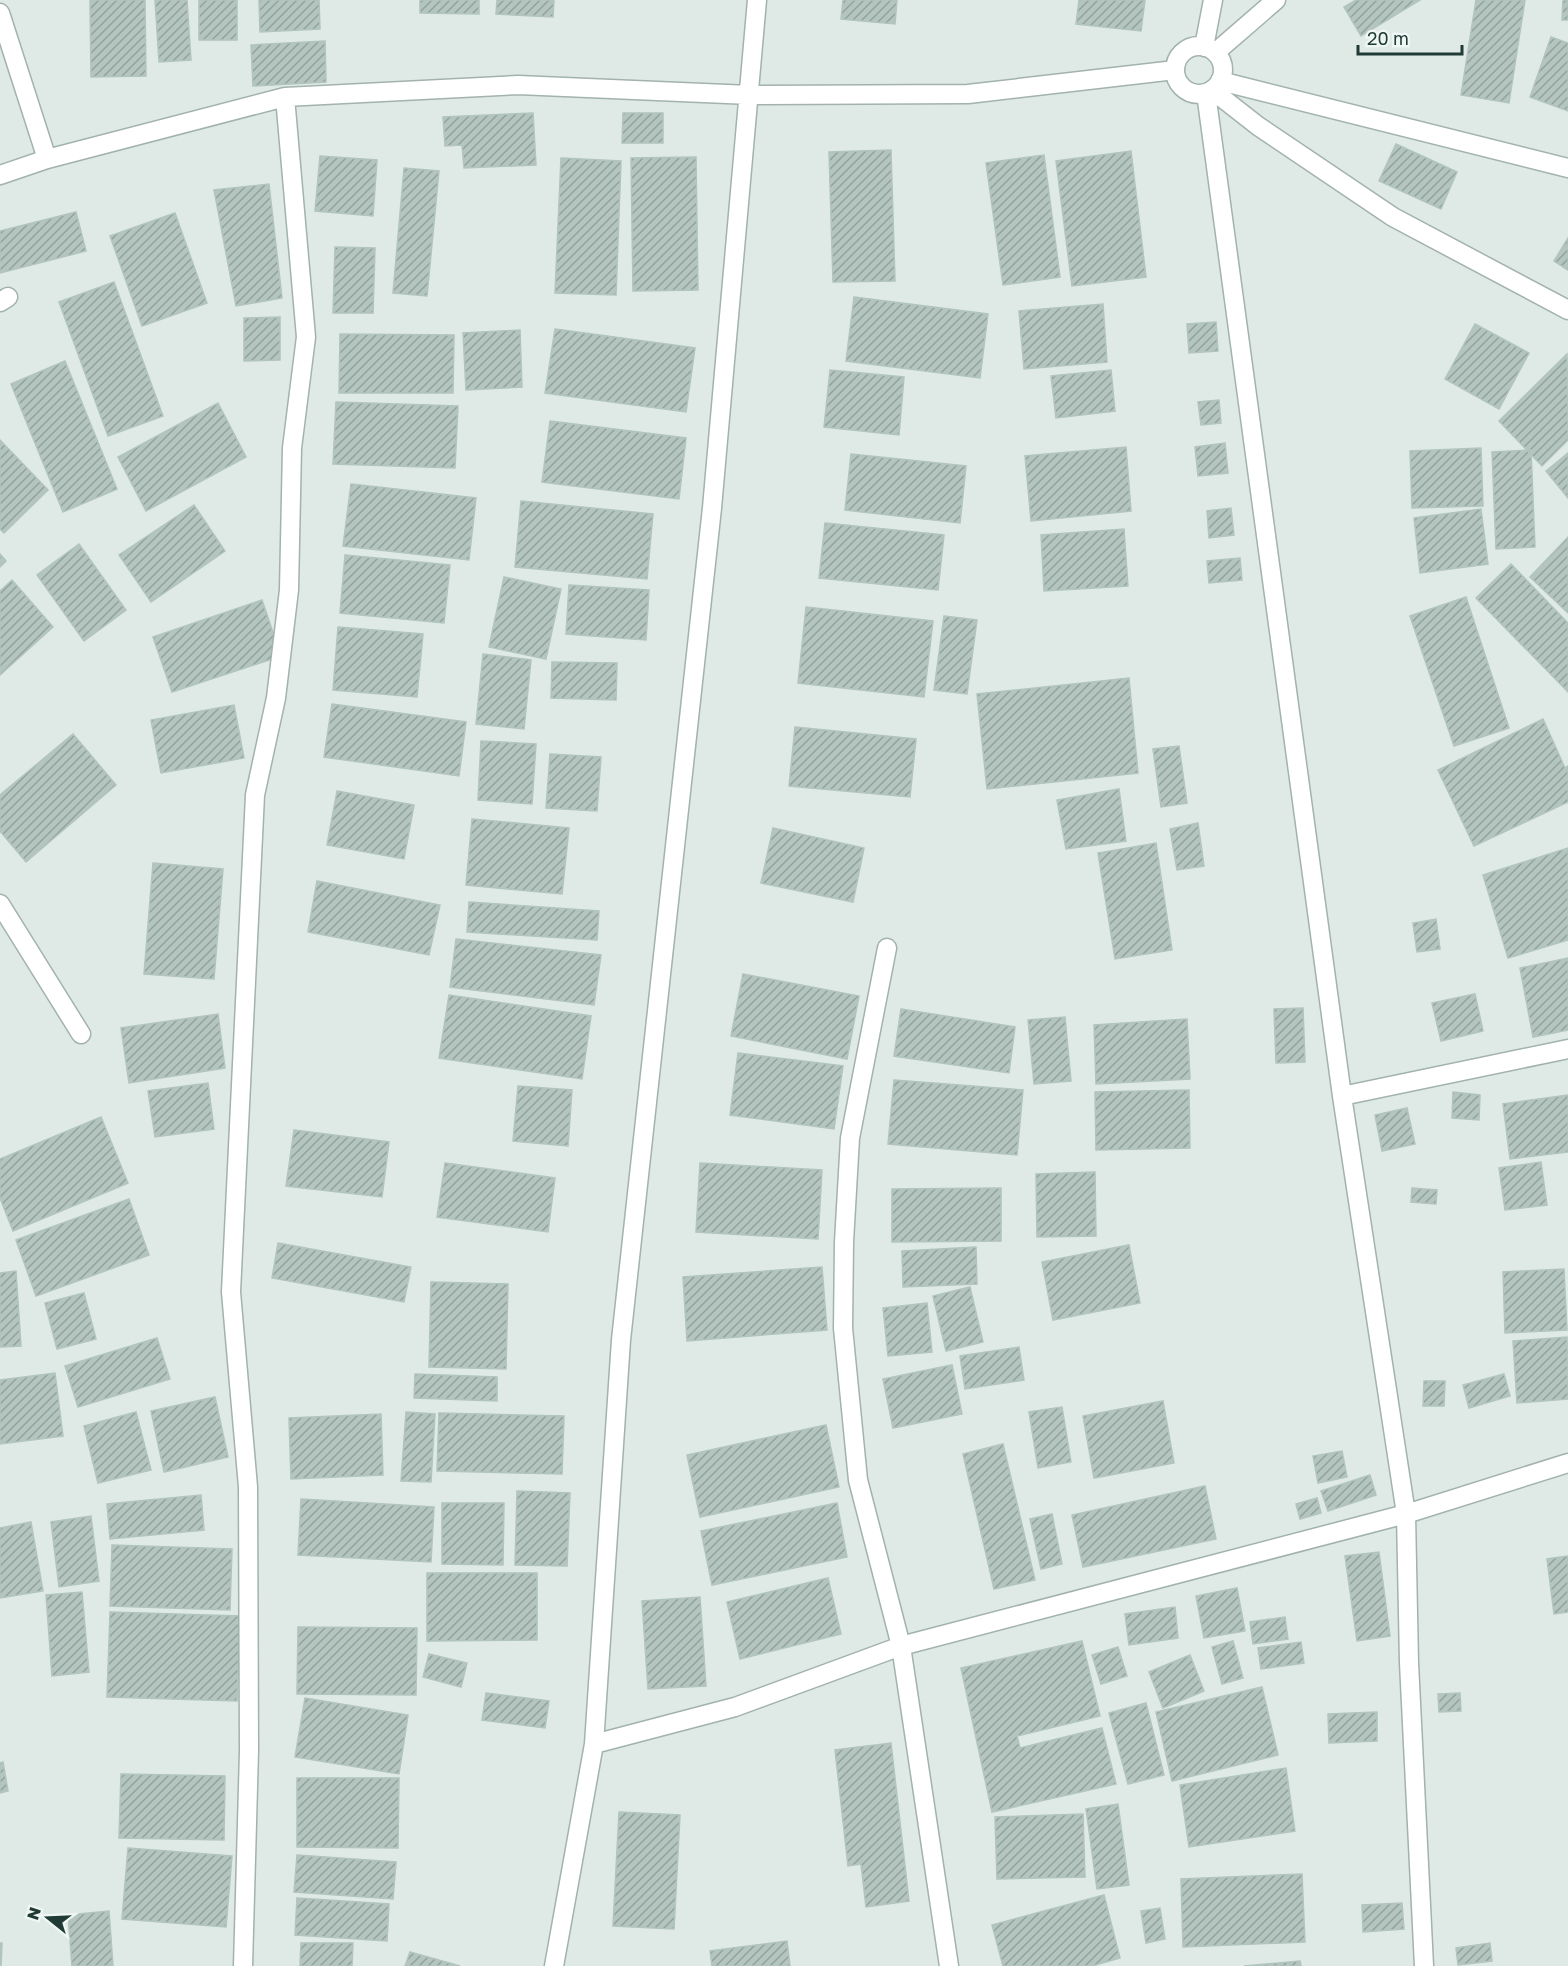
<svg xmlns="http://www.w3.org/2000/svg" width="1568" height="1966" viewBox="0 0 1568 1966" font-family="'Golos Text',sans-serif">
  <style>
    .building { fill: url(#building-hatch); stroke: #b1c4be; stroke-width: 1.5 }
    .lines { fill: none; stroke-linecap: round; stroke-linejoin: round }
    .minor-casing { stroke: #a2b2ad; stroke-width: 21 }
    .minor { stroke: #fff; stroke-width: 18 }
  </style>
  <defs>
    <pattern id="building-hatch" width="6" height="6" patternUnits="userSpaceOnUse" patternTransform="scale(1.5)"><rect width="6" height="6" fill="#b4c5bf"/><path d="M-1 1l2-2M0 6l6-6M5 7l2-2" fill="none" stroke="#92a19c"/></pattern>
  </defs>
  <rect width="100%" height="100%" fill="#dfeae6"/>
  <path class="building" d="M 90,0 L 145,0 L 146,76 L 91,77 Z
    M 155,0 L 187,0 L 191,60 L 159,62 Z
    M 199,0 L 237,0 L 237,40 L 199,40 Z
    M 259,0 L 319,0 L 320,29 L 260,32 Z
    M 420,0 L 479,0 L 479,14 L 420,13 Z
    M 497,0 L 554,0 L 553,17 L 496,14 Z
    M 843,0 L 897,0 L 895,24 L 841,19 Z
    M 1079,0 L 1145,0 L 1141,31 L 1076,24 Z
    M 1356,0 L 1420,0 L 1361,36 L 1344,7 Z
    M 1476,0 L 1525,0 L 1509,103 L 1461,95 Z
    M 1563,0 L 1568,0 L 1568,20 L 1562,20 Z
    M 1551,37 L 1568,43 L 1568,111 L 1530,97 Z
    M 325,41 L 326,82 L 253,86 L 251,45 Z
    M 533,113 L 536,165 L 464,168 L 462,145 L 445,146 L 443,117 Z
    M 623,113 L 663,113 L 663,143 L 622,143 Z
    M 1396,144 L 1457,172 L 1441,209 L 1379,181 Z
    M 891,150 L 895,281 L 833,282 L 829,152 Z
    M 1131,151 L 1146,277 L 1072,286 L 1056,161 Z
    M 1044,155 L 1060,277 L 1003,285 L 986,163 Z
    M 320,156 L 377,160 L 373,216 L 315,211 Z
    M 696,157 L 698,290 L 633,291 L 631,158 Z
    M 561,158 L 621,161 L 616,295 L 555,293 Z
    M 404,168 L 439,171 L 427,296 L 393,293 Z
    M 269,184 L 282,298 L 236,306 L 214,190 Z
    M 76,212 L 86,251 L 0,273 L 0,231 Z
    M 175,213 L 207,303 L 142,326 L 110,236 Z
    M 1568,238 L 1568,270 L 1554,261 Z
    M 335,247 L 375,248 L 373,313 L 333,313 Z
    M 114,282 L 163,416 L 108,436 L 59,302 Z
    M 854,297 L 988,314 L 980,378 L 846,361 Z
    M 1103,304 L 1107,362 L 1024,369 L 1019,311 Z
    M 280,317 L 280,360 L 244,361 L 244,318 Z
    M 1216,322 L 1218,351 L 1189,353 L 1187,324 Z
    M 1475,324 L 1529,353 L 1499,409 L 1445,379 Z
    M 555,329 L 695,348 L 686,412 L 545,393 Z
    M 520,330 L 522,387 L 466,390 L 463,333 Z
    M 340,334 L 454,335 L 453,393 L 339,393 Z
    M 1567,354 L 1568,440 L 1542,466 L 1499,421 Z
    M 65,361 L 117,489 L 63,512 L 11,384 Z
    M 830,370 L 904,377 L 899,435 L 824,427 Z
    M 1111,370 L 1115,411 L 1056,418 L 1051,376 Z
    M 1219,400 L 1221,423 L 1201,425 L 1198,402 Z
    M 336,402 L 458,406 L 455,468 L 333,464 Z
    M 218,403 L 246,457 L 146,511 L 118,457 Z
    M 550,421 L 686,438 L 679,499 L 542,482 Z
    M 0,440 L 48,490 L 4,533 L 0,529 Z
    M 1225,443 L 1228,473 L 1198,476 L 1195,447 Z
    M 1126,447 L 1131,511 L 1031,521 L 1025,456 Z
    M 1481,448 L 1483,506 L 1412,508 L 1410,451 Z
    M 1531,450 L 1535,547 L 1496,549 L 1492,452 Z
    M 1568,453 L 1568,498 L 1546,471 Z
    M 851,454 L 966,466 L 960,523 L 845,510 Z
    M 351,484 L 476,498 L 469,560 L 343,546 Z
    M 521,501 L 653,514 L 647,579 L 515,567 Z
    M 194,505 L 225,551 L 151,602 L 119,555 Z
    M 1231,508 L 1234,535 L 1209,538 L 1207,511 Z
    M 1481,509 L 1488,564 L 1420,573 L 1414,518 Z
    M 825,523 L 944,535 L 938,590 L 819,578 Z
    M 1124,529 L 1128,586 L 1044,591 L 1041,535 Z
    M 1568,537 L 1568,613 L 1530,577 Z
    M 79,544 L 126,610 L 84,641 L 37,575 Z
    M 0,554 L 6,561 L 0,567 Z
    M 345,555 L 450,565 L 444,623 L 340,613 Z
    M 1240,558 L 1242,580 L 1209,583 L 1207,561 Z
    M 1511,564 L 1568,623 L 1568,692 L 1476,598 Z
    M 504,577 L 561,589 L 546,659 L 489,647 Z
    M 12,580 L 53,627 L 0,675 L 0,591 Z
    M 569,585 L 649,590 L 646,640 L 566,634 Z
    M 1466,597 L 1509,728 L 1454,746 L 1410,616 Z
    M 262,600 L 281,656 L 172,692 L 153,637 Z
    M 806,607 L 933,621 L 924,697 L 798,683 Z
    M 944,616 L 977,620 L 967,694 L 934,690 Z
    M 338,627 L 423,634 L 417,697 L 333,690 Z
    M 483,654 L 531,660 L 524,729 L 476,724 Z
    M 552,662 L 617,663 L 616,700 L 551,698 Z
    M 1129,678 L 1138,773 L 987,789 L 977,694 Z
    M 332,704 L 466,722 L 459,776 L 324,757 Z
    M 234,705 L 244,758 L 161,773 L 151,720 Z
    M 1543,719 L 1565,768 L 1568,766 L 1568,802 L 1474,846 L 1438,770 Z
    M 795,727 L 916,739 L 910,797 L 789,786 Z
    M 73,734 L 116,785 L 26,862 L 0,831 L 0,795 Z
    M 481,741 L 536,744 L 532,804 L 478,800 Z
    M 1179,746 L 1187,803 L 1161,807 L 1153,749 Z
    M 550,754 L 601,757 L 597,811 L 546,808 Z
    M 1119,789 L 1126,841 L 1066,849 L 1057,800 Z
    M 337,791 L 414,805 L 404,859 L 327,845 Z
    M 472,819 L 569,828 L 562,894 L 466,885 Z
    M 1198,823 L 1204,866 L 1177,870 L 1170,829 Z
    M 773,828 L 864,848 L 853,902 L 761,883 Z
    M 1156,843 L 1172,950 L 1115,959 L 1098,853 Z
    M 1568,848 L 1568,940 L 1508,958 L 1483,875 Z
    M 153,863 L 223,869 L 214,979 L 144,974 Z
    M 317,881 L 440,905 L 429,955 L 308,932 Z
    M 469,902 L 599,911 L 597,940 L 467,932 Z
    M 1436,919 L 1440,949 L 1417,952 L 1413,923 Z
    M 456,939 L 601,955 L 594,1005 L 450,987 Z
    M 1568,958 L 1568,1030 L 1533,1037 L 1520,968 Z
    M 743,974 L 859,996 L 847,1059 L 731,1036 Z
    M 1475,994 L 1483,1031 L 1441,1041 L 1432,1003 Z
    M 449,995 L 591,1016 L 582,1079 L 439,1058 Z
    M 1303,1008 L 1305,1062 L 1276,1063 L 1274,1009 Z
    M 901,1009 L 1015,1027 L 1009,1073 L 894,1056 Z
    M 218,1014 L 225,1068 L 129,1083 L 121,1028 Z
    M 1065,1017 L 1071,1081 L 1034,1084 L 1028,1020 Z
    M 1187,1019 L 1190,1079 L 1096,1084 L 1094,1025 Z
    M 738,1053 L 843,1066 L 834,1129 L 730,1115 Z
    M 894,1080 L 1023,1090 L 1017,1155 L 888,1144 Z
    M 208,1083 L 214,1129 L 155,1137 L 148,1091 Z
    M 518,1086 L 572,1090 L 568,1146 L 513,1141 Z
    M 1189,1090 L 1190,1148 L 1096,1150 L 1095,1092 Z
    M 1453,1092 L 1480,1095 L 1479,1120 L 1452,1118 Z
    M 1568,1095 L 1568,1152 L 1510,1159 L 1503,1104 Z
    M 1407,1108 L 1415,1144 L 1382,1151 L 1375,1115 Z
    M 101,1117 L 128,1183 L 13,1231 L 0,1198 L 0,1159 Z
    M 294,1130 L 389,1142 L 382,1197 L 286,1186 Z
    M 1541,1162 L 1547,1205 L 1505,1210 L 1499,1168 Z
    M 445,1163 L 555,1178 L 548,1232 L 437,1217 Z
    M 700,1163 L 822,1170 L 818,1239 L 696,1232 Z
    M 1095,1172 L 1096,1236 L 1037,1237 L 1036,1174 Z
    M 1001,1188 L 1001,1241 L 892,1242 L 892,1189 Z
    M 1412,1188 L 1437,1190 L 1436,1204 L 1411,1202 Z
    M 129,1199 L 149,1255 L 36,1296 L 16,1240 Z
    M 278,1243 L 411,1267 L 404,1302 L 272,1278 Z
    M 1129,1245 L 1140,1303 L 1053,1320 L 1042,1262 Z
    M 976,1247 L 977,1284 L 903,1287 L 902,1251 Z
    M 822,1267 L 827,1330 L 687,1341 L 683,1277 Z
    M 1564,1269 L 1567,1330 L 1505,1333 L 1503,1272 Z
    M 16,1271 L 21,1346 L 0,1347 L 0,1273 Z
    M 431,1282 L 508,1284 L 506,1369 L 429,1367 Z
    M 970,1287 L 983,1342 L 946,1351 L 933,1296 Z
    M 84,1293 L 96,1339 L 57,1349 L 45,1303 Z
    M 927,1303 L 932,1352 L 888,1356 L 883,1308 Z
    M 1567,1337 L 1568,1399 L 1517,1403 L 1513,1341 Z
    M 157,1338 L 170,1379 L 78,1407 L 65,1366 Z
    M 1019,1347 L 1024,1380 L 965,1389 L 960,1356 Z
    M 952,1365 L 962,1414 L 893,1428 L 883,1379 Z
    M 55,1373 L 63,1436 L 0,1444 L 0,1380 Z
    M 415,1374 L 497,1377 L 497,1401 L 414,1398 Z
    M 1504,1374 L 1510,1396 L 1469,1408 L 1463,1385 Z
    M 1424,1381 L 1445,1381 L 1444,1406 L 1423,1406 Z
    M 215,1397 L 228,1457 L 164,1472 L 151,1411 Z
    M 1163,1401 L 1174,1463 L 1094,1478 L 1083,1416 Z
    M 1062,1407 L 1071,1462 L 1038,1468 L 1029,1412 Z
    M 136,1412 L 151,1470 L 98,1483 L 84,1426 Z
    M 406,1412 L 435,1414 L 431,1482 L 401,1481 Z
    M 439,1413 L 564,1416 L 562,1474 L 437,1471 Z
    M 381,1414 L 383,1475 L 291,1479 L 289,1418 Z
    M 826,1425 L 839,1487 L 700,1517 L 687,1455 Z
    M 1003,1444 L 1035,1580 L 994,1589 L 963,1454 Z
    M 1342,1451 L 1347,1477 L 1318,1483 L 1313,1456 Z
    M 1370,1475 L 1376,1495 L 1328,1511 L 1321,1491 Z
    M 1205,1486 L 1216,1539 L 1083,1567 L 1072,1515 Z
    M 517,1491 L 570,1493 L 567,1566 L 515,1565 Z
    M 201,1495 L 204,1530 L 110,1539 L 107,1504 Z
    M 1317,1498 L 1321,1513 L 1300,1519 L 1296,1504 Z
    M 301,1499 L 434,1507 L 431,1562 L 298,1555 Z
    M 442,1503 L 504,1503 L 503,1565 L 442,1564 Z
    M 837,1503 L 847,1557 L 712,1585 L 701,1531 Z
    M 1052,1514 L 1062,1564 L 1041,1569 L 1030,1519 Z
    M 91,1516 L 99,1581 L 59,1587 L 51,1522 Z
    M 31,1522 L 43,1591 L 0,1598 L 0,1528 Z
    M 112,1545 L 232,1549 L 230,1610 L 110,1606 Z
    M 1379,1552 L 1390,1636 L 1357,1641 L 1345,1556 Z
    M 1568,1556 L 1568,1612 L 1554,1614 L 1547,1559 Z
    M 427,1573 L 537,1573 L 537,1640 L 427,1641 Z
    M 828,1578 L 841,1634 L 740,1659 L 727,1602 Z
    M 1237,1588 L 1245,1631 L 1204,1638 L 1196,1596 Z
    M 82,1592 L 89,1672 L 52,1676 L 46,1595 Z
    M 700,1597 L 706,1686 L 648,1689 L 642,1601 Z
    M 1175,1607 L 1178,1638 L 1129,1645 L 1125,1614 Z
    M 110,1612 L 240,1616 L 237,1701 L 107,1697 Z
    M 1285,1617 L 1288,1639 L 1253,1644 L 1250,1622 Z
    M 298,1627 L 417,1628 L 416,1695 L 297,1694 Z
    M 1082,1641 L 1100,1716 L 1017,1736 L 1020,1748 L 1102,1728 L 1116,1784 L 992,1812 L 961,1668 Z
    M 1233,1641 L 1243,1678 L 1222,1684 L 1212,1647 Z
    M 1301,1642 L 1304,1663 L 1261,1669 L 1258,1648 Z
    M 1118,1647 L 1127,1676 L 1101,1684 L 1092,1655 Z
    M 429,1654 L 467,1663 L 461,1687 L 423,1677 Z
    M 1190,1655 L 1204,1691 L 1163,1708 L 1149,1672 Z
    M 1262,1687 L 1278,1755 L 1172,1781 L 1156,1712 Z
    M 486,1693 L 549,1701 L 545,1728 L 482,1720 Z
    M 1460,1693 L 1461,1711 L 1439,1712 L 1438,1694 Z
    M 305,1698 L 408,1715 L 399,1774 L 295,1757 Z
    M 1146,1703 L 1164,1775 L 1128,1784 L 1109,1713 Z
    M 1377,1712 L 1377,1741 L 1329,1743 L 1328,1714 Z
    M 891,1743 L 909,1901 L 866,1907 L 861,1864 L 848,1866 L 835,1750 Z
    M 3,1762 L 8,1791 L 0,1793 L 0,1763 Z
    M 1286,1768 L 1295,1831 L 1189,1847 L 1180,1785 Z
    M 121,1774 L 225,1776 L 224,1840 L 119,1838 Z
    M 297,1778 L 399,1778 L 398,1848 L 297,1847 Z
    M 1118,1804 L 1129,1885 L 1097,1889 L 1086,1809 Z
    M 619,1812 L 680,1815 L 674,1929 L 613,1926 Z
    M 1083,1814 L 1085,1877 L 997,1879 L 995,1817 Z
    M 128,1848 L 232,1856 L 226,1927 L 122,1919 Z
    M 297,1855 L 396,1862 L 393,1899 L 294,1892 Z
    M 1302,1874 L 1305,1942 L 1183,1947 L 1181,1879 Z
    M 1104,1895 L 1120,1958 L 1092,1966 L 1003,1966 L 992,1925 Z
    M 297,1898 L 389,1904 L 387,1941 L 295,1935 Z
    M 1402,1903 L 1404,1929 L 1363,1932 L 1362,1905 Z
    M 1160,1908 L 1165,1939 L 1146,1943 L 1141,1911 Z
    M 109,1911 L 113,1966 L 72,1966 L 68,1915 Z
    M 787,1941 L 790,1966 L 712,1966 L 710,1951 Z
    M 0,1943 L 2,1943 L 1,1966 L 0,1966 Z
    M 301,1943 L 353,1943 L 352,1966 L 300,1966 Z
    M 1490,1943 L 1492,1961 L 1458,1965 L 1456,1948 Z
    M 410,1952 L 460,1966 L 405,1966 Z
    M 1300,1961 L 1301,1966 L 1244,1966 Z"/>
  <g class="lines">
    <g class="minor-casing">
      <path id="minor" d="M 0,13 L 47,159
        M1175 70a24 24 0 1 1 48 0a24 24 0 1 1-48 0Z
        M 1204,47 L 1213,0
        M 1216,52 L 1276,0
        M 1220,81 L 1568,168
        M 1212,90 L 1258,126 L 1393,217 L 1568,310
        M 1206,93 L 1342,1096 L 1406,1514 L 1409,1663 L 1424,1966
        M 0,175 L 47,159 L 285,97 L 518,85 L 750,95 L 968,94 L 1175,70
        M 0,302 L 8,297
        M 0,904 L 81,1034
        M 887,948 L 850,1138 L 844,1242 L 843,1328 L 858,1480 L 901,1646 L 949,1966
        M 1342,1096 L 1568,1049
        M 594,1744 L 735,1707 L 901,1646 L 1406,1514 L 1568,1463
        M 243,1966 L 249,1751 L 248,1487 L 231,1292 L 255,795 L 276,698 L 289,590 L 292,448 L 306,337 L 285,97
        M 554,1966 L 594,1744 L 621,1340 L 712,508 L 757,0"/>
    </g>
    <use href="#minor" class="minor"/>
  </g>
  <g transform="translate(48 1918) rotate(288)" stroke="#eff7f4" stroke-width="4.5" paint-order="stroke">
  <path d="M0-4.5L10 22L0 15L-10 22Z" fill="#203b35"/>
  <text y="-9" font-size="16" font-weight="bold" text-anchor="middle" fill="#203b35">N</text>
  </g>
  <path d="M1358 45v9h104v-9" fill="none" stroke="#203b35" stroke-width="3"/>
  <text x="1367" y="45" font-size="18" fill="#203b35" stroke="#eff7f4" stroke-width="4.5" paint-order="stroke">20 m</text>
</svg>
